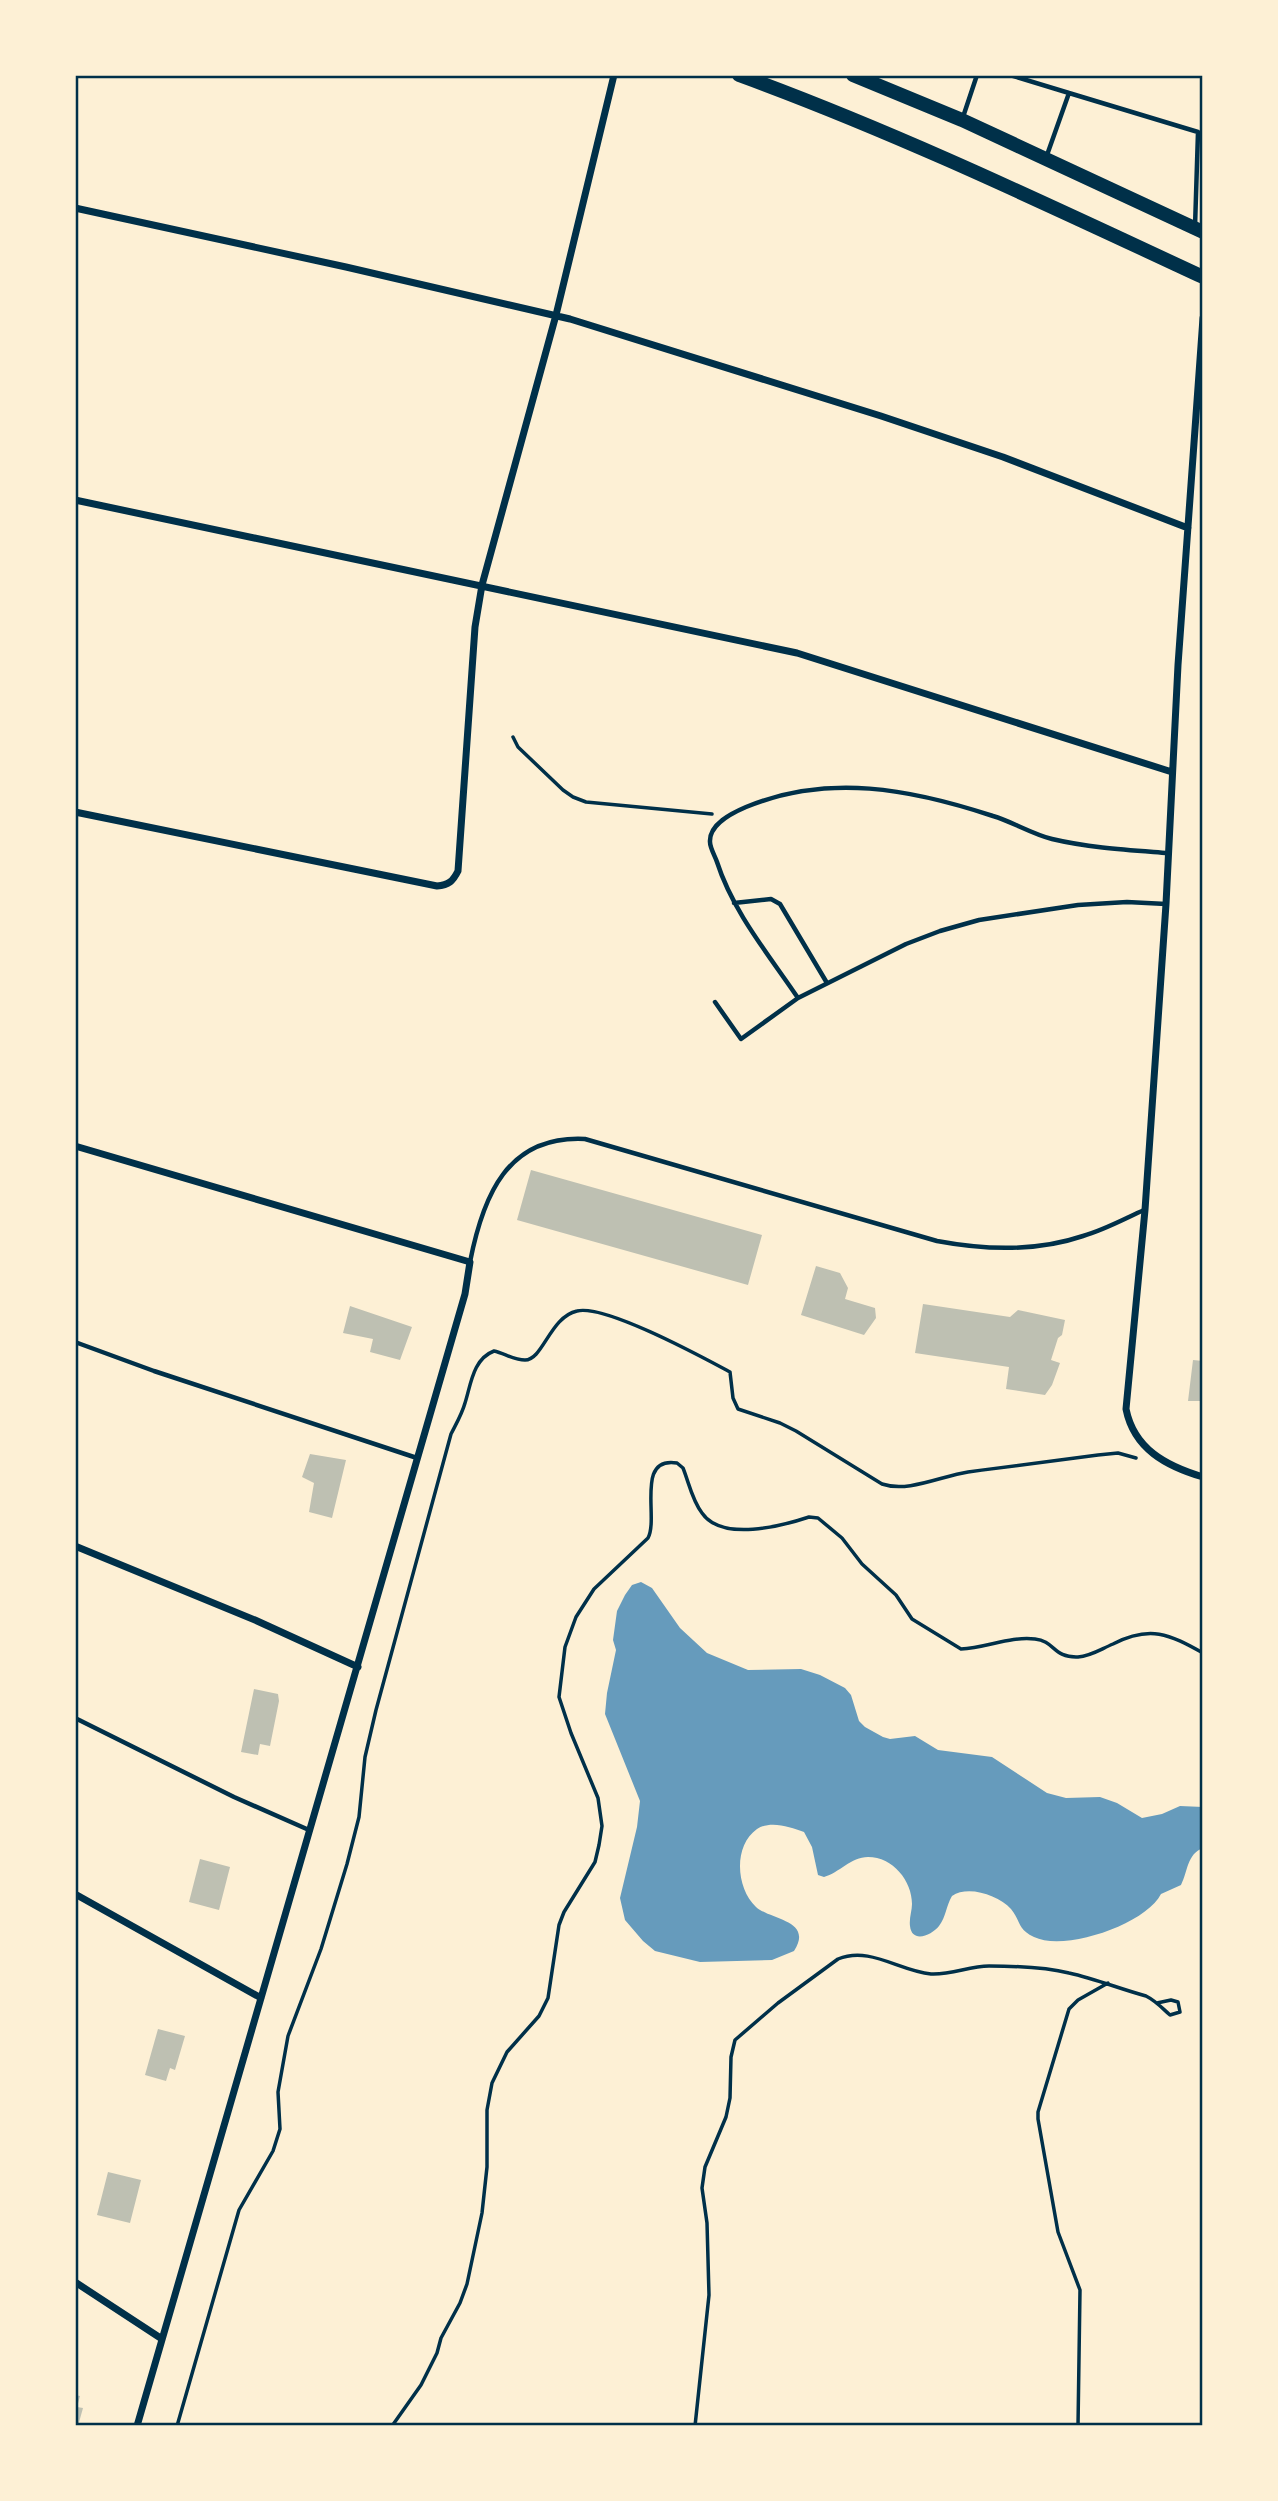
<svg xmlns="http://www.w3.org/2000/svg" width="1278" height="2501" viewBox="0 0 1278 2501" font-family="Barlow,sans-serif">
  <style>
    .water { fill: #669bbc }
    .building { fill: #bec0b2 }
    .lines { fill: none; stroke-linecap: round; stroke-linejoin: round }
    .path { stroke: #003049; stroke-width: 3.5 }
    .service { stroke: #003049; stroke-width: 4.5 }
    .minor { stroke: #003049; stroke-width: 7 }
    .primary { stroke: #003049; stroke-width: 14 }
    .neatline { fill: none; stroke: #003049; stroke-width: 2.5 }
  </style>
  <rect width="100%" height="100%" fill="#fdf0d5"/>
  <path class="water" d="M 641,1582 L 652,1588 L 680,1628 L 707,1653 L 748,1670 L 801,1669 L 820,1675 L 845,1688 L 851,1695 L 859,1721 L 865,1727 L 883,1737 L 890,1739 L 915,1736 L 938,1750 L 992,1757 L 1047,1793 L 1066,1798 L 1100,1797 L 1117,1803 L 1142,1818 L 1162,1814 L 1180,1806 L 1203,1807 L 1203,1848 C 1187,1854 1188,1871 1181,1885 L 1161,1894 C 1146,1924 1065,1952 1034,1937 C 1017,1929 1021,1921 1011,1909 C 998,1895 968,1885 952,1896 C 946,1906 946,1917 939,1926 C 932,1935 912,1944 910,1926 C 909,1918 912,1911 912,1904 C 912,1881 893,1857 868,1857 C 851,1857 839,1873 824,1877 L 818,1875 L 812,1847 L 804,1832 C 790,1827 771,1820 757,1829 C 733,1846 736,1888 756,1907 C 770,1920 814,1920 794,1951 L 772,1960 L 700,1962 L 655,1951 L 643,1941 L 625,1920 L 620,1898 L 637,1827 L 640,1801 L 605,1714 L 607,1693 L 616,1650 L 613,1640 L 617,1611 L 625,1595 L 632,1585 Z"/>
  <path class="building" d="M 531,1170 L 762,1235 L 748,1285 L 517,1220 Z
    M 816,1266 L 840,1273 L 848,1288 L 845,1299 L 875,1308 L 876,1318 L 864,1335 L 801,1315 Z
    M 923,1304 L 1010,1317 L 1018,1310 L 1065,1320 L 1062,1335 L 1058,1338 L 1051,1360 L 1060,1363 L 1052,1385 L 1045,1395 L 1006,1389 L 1009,1367 L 915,1353 Z
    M 350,1306 L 412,1327 L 400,1360 L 370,1352 L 373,1339 L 343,1333 Z
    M 1193,1360 L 1203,1361 L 1203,1401 L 1188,1401 Z
    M 310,1454 L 346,1460 L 332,1518 L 309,1512 L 314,1483 L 302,1477 Z
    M 254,1689 L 278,1694 L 279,1701 L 270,1746 L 260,1744 L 258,1755 L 241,1752 Z
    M 200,1859 L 230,1867 L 219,1910 L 189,1902 Z
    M 158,2029 L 185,2036 L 175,2070 L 170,2068 L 166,2081 L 145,2075 Z
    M 108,2172 L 141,2180 L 130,2223 L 97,2215 Z
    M 75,2395 L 80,2396 L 77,2407 L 83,2408 L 78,2426 L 75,2426 Z"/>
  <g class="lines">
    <path class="path" d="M 513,737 L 518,747 L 563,790 L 573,797 L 586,802 L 712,814
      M 177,2426 L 239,2210 L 273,2151 L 280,2129 L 278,2092 L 288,2036 L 321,1949 L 347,1864 L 359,1817 L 365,1757 L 376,1710 L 451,1434 C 456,1424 462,1414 465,1403 C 471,1384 473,1359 494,1351 C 504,1353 514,1360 525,1360 C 543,1360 550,1317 577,1311 C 605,1304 702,1357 730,1372 L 733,1398 L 738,1409 L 780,1423 L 796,1431 L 882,1484 C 908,1493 941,1476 968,1472 C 1011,1466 1054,1461 1098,1455 L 1118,1453 L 1136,1458
      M 392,2426 L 421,2385 L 437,2353 L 441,2338 L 460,2303 L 467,2284 L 482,2213 L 487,2167 L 487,2110 L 492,2083 L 507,2052 L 539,2016 L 548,1998 L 559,1925 L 564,1912 L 595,1862 L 599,1845 L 602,1826 L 598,1798 L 571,1733 L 559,1697 L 565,1647 L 576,1617 L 594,1589 L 648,1538 C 659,1518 635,1456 677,1463 L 683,1468 C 689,1483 692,1500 702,1513 C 722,1542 782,1526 809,1517 L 818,1518 L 842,1538 L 862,1564 L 896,1595 L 912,1619 L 961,1649 C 986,1648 1010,1636 1035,1639 C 1055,1641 1053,1658 1078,1657 C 1091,1656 1101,1649 1113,1644 C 1150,1625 1169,1634 1203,1653
      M 695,2426 L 709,2295 L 707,2223 L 702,2188 L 705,2167 L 726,2117 L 730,2098 L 731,2057 L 735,2040 L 778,2003 L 838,1959 C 870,1946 899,1971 931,1974 C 952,1975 969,1966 989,1966 C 1014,1966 1045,1967 1069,1973 C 1096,1979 1120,1989 1146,1996 C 1156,2001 1162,2008 1170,2015 L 1180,2012 L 1178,2002 L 1171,2000 L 1157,2003
      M 1078,2426 L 1080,2290 L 1058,2232 L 1038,2119 L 1038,2112 L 1069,2009 L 1078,2000 L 1108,1983"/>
    <path class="service" d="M 1010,75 L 1069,93
      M 963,117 L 977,75
      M 1047,155 L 1069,93 L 1198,132 L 1195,227
      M 734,903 L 771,899 L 780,904 L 827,983
      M 798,998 C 769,955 733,912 717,862 C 715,856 710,848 710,842 C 709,824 732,813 746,807 C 828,773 911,789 993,816 C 1013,822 1032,834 1052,839 C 1090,848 1129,850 1168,853
      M 715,1002 L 741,1039 L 798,998 L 906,944 L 940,931 L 979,920 L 1078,905 L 1127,902 L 1166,904
      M 470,1262 C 483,1196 507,1135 585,1139 L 937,1241 C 985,1250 1036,1252 1083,1236 C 1104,1230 1124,1219 1144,1210
      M 75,1342 L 154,1371 L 417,1458
      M 75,1718 L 234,1797 L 309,1830"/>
    <path class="minor" d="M 75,208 L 346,267 L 570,319 L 881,416 L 1003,457 L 1188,528
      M 1203,318 L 1178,665 L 1166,904 L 1145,1210 L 1126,1409 C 1134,1449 1166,1466 1203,1477
      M 75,500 L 797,653 L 1172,772
      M 75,812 L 437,886 C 449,885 453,881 458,871 L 475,627 L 482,585 L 556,315 L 614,75
      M 75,1146 L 470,1262 L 465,1294 L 137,2426
      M 75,1546 L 255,1620 L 358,1667
      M 75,1894 L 261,1998
      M 75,2282 L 162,2339"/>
    <path class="primary" d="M 739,75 C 898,133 1050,206 1203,277
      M 853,75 L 962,120 L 1203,232"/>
  </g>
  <rect width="1278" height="2501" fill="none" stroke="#fdf0d5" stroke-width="154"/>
  <rect x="77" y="77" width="1124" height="2347" class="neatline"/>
</svg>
